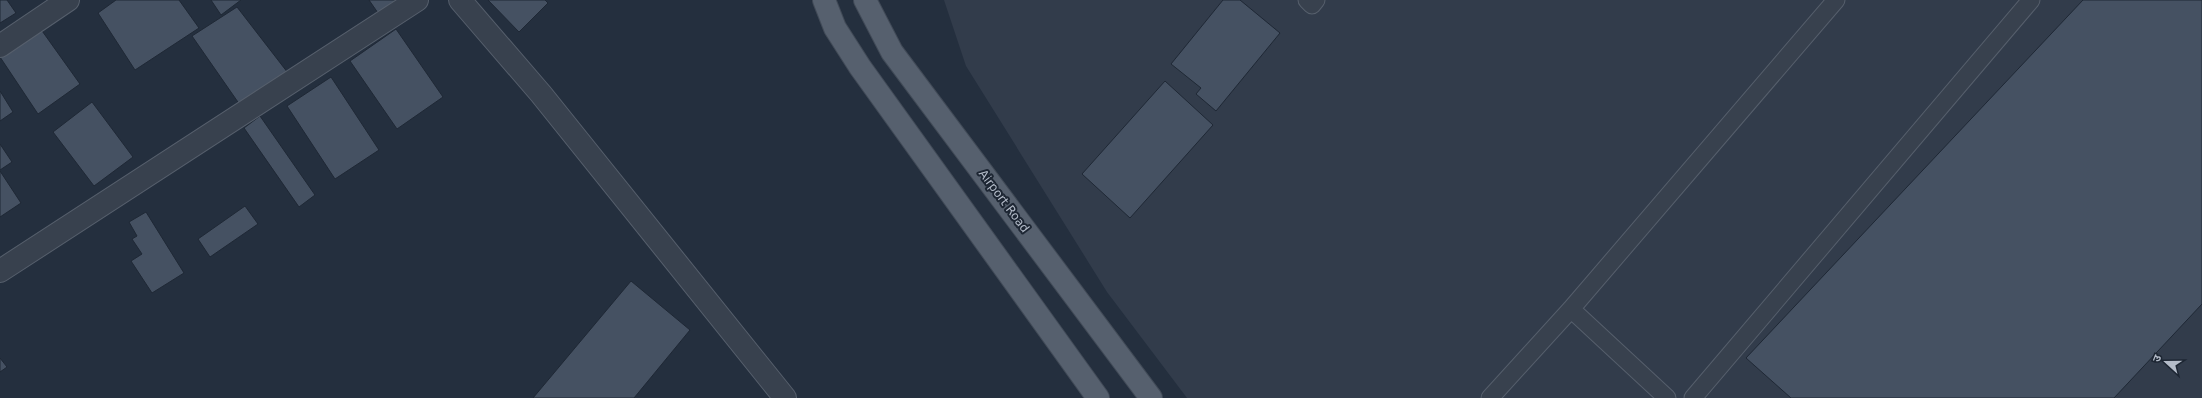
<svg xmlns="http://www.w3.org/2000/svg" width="2202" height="398" viewBox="0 0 2202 398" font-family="'DejaVu Sans','Noto Sans Devanagari',sans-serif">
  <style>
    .airport { fill: #323c4b }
    .building { fill: #455162; stroke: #1f2835 }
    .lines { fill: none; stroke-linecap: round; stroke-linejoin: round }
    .lane-casing { stroke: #565f6c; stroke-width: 19 }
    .street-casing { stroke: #565f6c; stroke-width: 24 }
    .primary-casing { stroke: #414a57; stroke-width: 24 }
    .lane { stroke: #38414e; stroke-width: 17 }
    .street { stroke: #38414e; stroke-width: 22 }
    .primary { stroke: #56606e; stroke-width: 22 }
    .labels { text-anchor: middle; stroke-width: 4; stroke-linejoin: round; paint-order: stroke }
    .street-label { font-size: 12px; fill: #b4bcc9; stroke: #1d2633 }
  </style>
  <rect width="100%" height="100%" fill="#242f3e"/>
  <path class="airport" d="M 944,0 L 2202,0 L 2202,398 L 1187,398 L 1107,292 L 966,66 Z"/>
  <path class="building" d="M 0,0 L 7,0 L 16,13 L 0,23 Z
    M 116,0 L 179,0 L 199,28 L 135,70 L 98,13 Z
    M 211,0 L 241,0 L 221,15 Z
    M 369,0 L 396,0 L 378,13 Z
    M 488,0 L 545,0 L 548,3 L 519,32 Z
    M 1223,0 L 1240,0 L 1280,33 L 1216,111 L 1196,94 L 1201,88 L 1171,64 Z
    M 2083,0 L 2202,0 L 2202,304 L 2114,398 L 1791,398 L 1746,358 Z
    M 237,7 L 288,73 L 240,105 L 192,36 Z
    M 40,28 L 80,84 L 38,114 L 0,57 Z
    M 396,29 L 443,97 L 397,129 L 350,61 Z
    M 331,77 L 379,150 L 335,179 L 287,106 Z
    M 1165,81 L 1213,125 L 1130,218 L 1082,174 Z
    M 0,91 L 13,112 L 0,121 Z
    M 92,102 L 133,157 L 94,186 L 53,132 Z
    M 260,116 L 315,195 L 299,207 L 244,128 Z
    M 0,144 L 12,162 L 0,170 Z
    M 0,171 L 21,203 L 0,217 Z
    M 245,206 L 258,224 L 210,257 L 198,239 Z
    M 146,212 L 184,273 L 152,293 L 131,261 L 142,254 L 132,239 L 137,236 L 129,222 Z
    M 631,281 L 690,330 L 634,398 L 533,398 Z
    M 0,358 L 7,367 L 0,372 Z"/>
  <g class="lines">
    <g class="lane-casing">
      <path id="lane" d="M 1307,0 L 1312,5 L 1316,0
        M 1571,309 L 1667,398
        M 1490,398 L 1571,309 L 1836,0
        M 1693,398 L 2031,0"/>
    </g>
    <g class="street-casing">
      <path id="street" d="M 460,0 L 541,94 L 785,398
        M 0,46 L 68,0
        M 0,271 L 417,0"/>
    </g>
    <g class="primary-casing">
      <path id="primary" d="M 824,0 L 835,28 L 860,67 L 1098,398
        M 865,0 L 892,52 L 1151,398"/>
    </g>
    <use href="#lane" class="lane"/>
    <use href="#street" class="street"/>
    <use href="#primary" class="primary"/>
  </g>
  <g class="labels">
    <g class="street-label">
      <text transform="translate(1004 201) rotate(53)" y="4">Airport Road</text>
    </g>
  </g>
  <g transform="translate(2166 362) rotate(291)" stroke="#1d2633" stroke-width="3" paint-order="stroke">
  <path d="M0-3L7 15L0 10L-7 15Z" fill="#b4bcc9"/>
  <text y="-6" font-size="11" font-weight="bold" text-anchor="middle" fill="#b4bcc9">उ</text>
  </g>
</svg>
